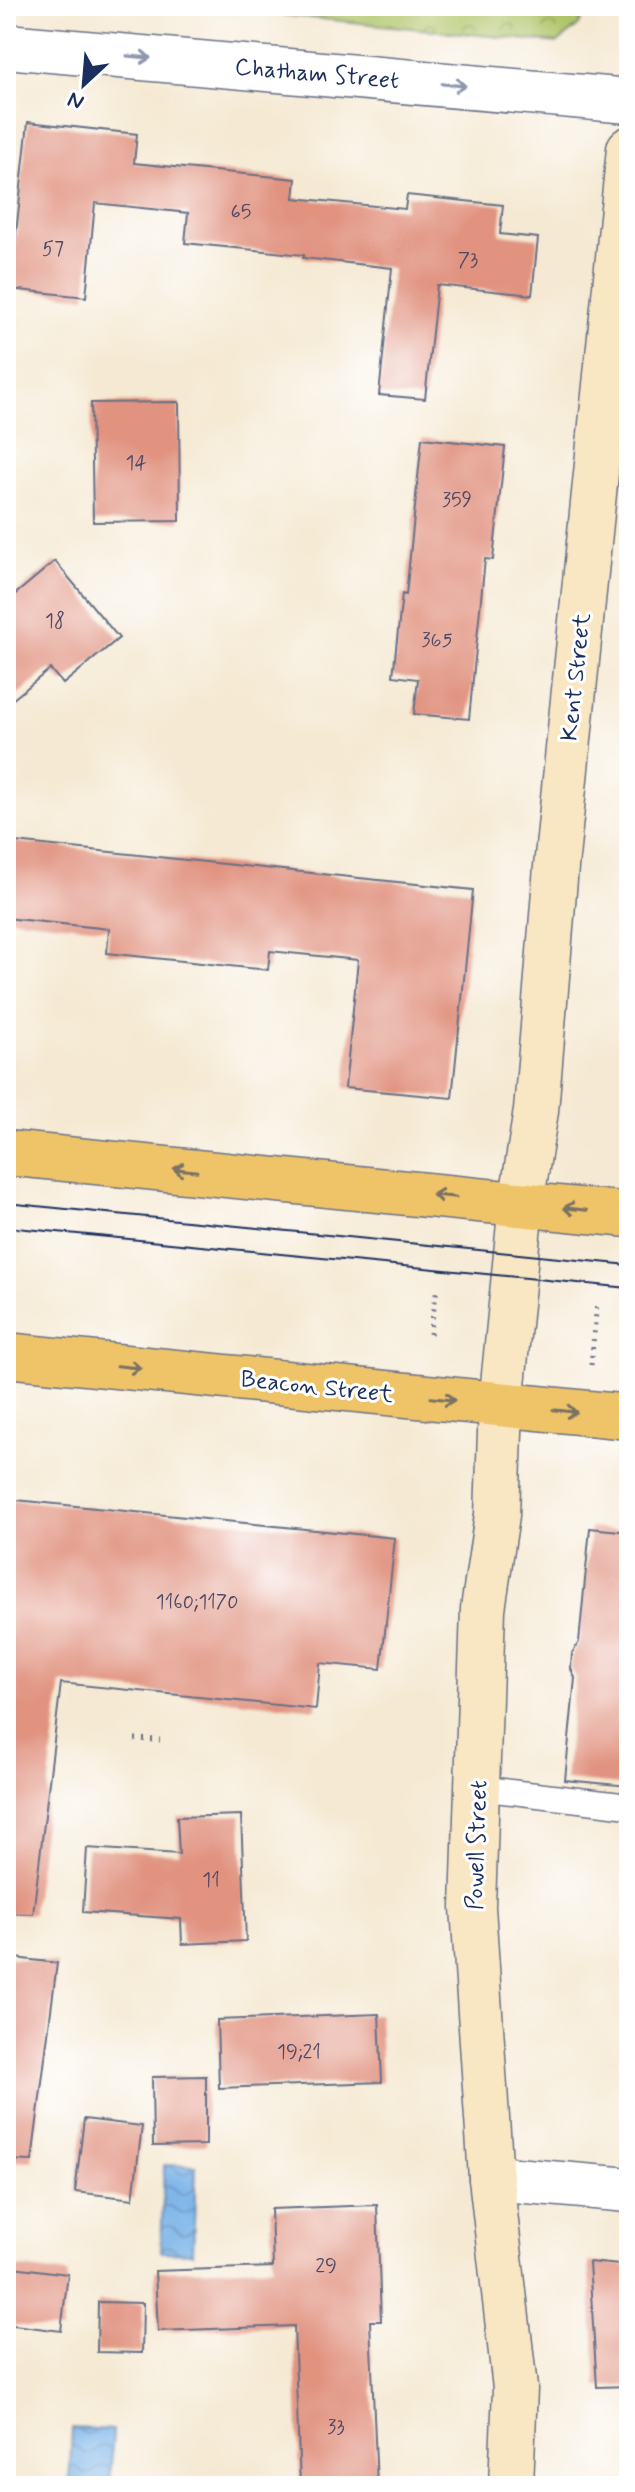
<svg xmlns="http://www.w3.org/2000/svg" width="635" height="2492" viewBox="0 0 635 2492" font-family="Mynerve,sans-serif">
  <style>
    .park { fill: url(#park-crowns); stroke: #667a63; stroke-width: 2 }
    .water { fill: url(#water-waves); stroke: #4870a2; stroke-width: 2 }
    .building { fill: #e19380 }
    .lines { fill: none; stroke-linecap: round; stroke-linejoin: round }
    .lane-casing { stroke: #677087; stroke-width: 27 }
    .street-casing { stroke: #677087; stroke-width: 47 }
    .secondary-casing { stroke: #677087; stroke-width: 47 }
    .primary-casing { stroke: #677087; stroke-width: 47 }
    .path { stroke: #677087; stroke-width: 5; stroke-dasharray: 2 6; stroke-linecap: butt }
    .lane { stroke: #fff; stroke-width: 24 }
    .street { stroke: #fff; stroke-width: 44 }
    .secondary { stroke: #f9e7c3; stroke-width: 44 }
    .primary { stroke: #efc469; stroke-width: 44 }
    .tram { stroke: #1b2f5e; stroke-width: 2 }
    .oneway { stroke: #8d97ae }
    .oneway2 { stroke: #7a7263 }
    .labels { text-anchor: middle; stroke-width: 6; stroke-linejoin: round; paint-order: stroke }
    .number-label { font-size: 20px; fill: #4c4866 }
    .street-label { font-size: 24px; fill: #1b2f5e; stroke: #fff }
  </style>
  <defs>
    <pattern id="park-crowns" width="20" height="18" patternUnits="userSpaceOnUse" patternTransform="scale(2)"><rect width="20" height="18" fill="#b0c468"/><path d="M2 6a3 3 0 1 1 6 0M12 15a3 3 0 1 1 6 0" fill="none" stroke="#8ea059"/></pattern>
    <pattern id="water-waves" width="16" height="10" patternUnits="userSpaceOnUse" patternTransform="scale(2)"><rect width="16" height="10" fill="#75b0e6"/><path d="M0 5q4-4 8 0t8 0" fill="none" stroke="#5f90be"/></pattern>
  </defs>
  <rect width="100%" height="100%" fill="#fff"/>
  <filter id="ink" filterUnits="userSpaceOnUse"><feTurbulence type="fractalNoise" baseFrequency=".0125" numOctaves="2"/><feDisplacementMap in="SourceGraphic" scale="16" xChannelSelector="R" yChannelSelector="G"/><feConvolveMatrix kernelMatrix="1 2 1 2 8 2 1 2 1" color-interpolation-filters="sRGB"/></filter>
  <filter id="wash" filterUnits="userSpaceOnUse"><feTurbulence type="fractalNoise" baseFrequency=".006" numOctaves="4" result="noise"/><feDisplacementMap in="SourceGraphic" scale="32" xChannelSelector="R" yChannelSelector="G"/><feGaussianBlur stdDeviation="1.8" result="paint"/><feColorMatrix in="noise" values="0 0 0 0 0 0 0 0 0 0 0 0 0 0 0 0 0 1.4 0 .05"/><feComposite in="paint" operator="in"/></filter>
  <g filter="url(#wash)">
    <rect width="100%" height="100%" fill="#f5e9d3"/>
    <path class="park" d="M 193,6 L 590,6 L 578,26 L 558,43 Z"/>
    <path class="water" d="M 164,2165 L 196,2166 L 193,2253 L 161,2252 Z
      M 72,2428 L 113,2430 L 110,2486 L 69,2486 Z"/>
    <g id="blocks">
      <path class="building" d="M 28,122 L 137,134 L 134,163 L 296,179 L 294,198 L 405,209 L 407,195 L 503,205 L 500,234 L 538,238 L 532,295 L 437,285 L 425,399 L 379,395 L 392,268 L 303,258 L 304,255 L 185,243 L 188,213 L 95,203 L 86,297 L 10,289 Z
        M 179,402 L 180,521 L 93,522 L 91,403 Z
        M 422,438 L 505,447 L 493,560 L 485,559 L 469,719 L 414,714 L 418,679 L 393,676 L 402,594 L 406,595 Z
        M 55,561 L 119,638 L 63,684 L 50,669 L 6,705 L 6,602 Z
        M 6,841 L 473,890 L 452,1098 L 345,1088 L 358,960 L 270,951 L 268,970 L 107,953 L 109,929 L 6,918 Z
        M 6,1499 L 395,1538 L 381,1669 L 320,1663 L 316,1709 L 61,1683 L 33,1914 L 6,1913 Z
        M 590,1528 L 629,1532 L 629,1786 L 565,1780 L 575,1678 L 571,1669 L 572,1653 L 579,1642 Z
        M 241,1815 L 246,1941 L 182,1944 L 181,1919 L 83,1912 L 87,1848 L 179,1854 L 177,1817 Z
        M 6,1957 L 57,1963 L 32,2161 L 6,2160 Z
        M 379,2014 L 382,2082 L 219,2088 L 217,2020 Z
        M 206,2076 L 206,2145 L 153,2146 L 152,2077 Z
        M 84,2119 L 142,2126 L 133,2199 L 75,2192 Z
        M 377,2205 L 381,2321 L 370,2321 L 377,2486 L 300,2486 L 294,2326 L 158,2331 L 155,2271 L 273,2267 L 271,2209 Z
        M 589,2262 L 629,2266 L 629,2386 L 597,2387 Z
        M 6,2266 L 68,2274 L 61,2331 L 6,2324 Z
        M 98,2302 L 143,2303 L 142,2353 L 97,2352 Z"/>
    </g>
  </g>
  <g filter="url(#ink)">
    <use href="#blocks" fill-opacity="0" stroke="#677087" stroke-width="2"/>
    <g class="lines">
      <g class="lane-casing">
        <path id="lane" d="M 478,1788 L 629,1806"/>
      </g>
      <g class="street-casing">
        <path id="street" d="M 6,46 L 629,101
          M 491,2178 L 629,2190"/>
      </g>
      <g class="secondary-casing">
        <path id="secondary" d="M 511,2486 L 515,2388 L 491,2178 L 473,1907 L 483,1609 L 497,1515 L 501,1405 L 521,1204 L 536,1111 L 556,867 L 629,149"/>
      </g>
      <g class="primary-casing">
        <path id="primary" d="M 6,1153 L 629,1215
          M 6,1355 L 629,1417"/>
      </g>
      <path class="path" d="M 430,1334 L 437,1288
        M 591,1365 L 597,1302
        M 135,1739 L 160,1740"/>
      <use href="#lane" class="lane"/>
      <use href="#street" class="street"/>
      <use href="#secondary" class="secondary"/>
      <use href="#primary" class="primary"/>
      <path class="tram" d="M 6,1203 L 629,1265
        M 6,1227 L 629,1288"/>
    </g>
    <defs><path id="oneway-shaft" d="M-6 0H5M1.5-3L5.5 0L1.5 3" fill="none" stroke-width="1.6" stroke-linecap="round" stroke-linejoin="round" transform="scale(2)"/></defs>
    <g class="oneway">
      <use href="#oneway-shaft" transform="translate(139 57) rotate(5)"/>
      <use href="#oneway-shaft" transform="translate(454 85) rotate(5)"/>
    </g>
    <g class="oneway2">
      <use href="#oneway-shaft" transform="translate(185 1170) rotate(-174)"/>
      <use href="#oneway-shaft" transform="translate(444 1196) rotate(-174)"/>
      <use href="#oneway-shaft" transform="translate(575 1209) rotate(-174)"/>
      <use href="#oneway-shaft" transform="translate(129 1367) rotate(6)"/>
      <use href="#oneway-shaft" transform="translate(443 1399) rotate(6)"/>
      <use href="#oneway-shaft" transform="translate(565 1411) rotate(6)"/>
    </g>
  </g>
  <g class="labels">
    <g class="number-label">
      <text x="241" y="218">65</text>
      <text x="53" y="255">57</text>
      <text x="468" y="266">73</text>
      <text x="136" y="469">14</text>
      <text x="457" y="506">359</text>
      <text x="55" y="627">18</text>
      <text x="437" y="646">365</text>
      <text x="197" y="1608">1160;1170</text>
      <text x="211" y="1886">11</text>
      <text x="299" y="2058">19;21</text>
      <text x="326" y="2272">29</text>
      <text x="336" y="2433">33</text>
    </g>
    <g class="street-label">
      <text transform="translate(317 73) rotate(5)" y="8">Chatham Street</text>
      <text transform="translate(575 677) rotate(-84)" y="8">Kent Street</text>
      <text transform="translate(317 1386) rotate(6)" y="8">Beacon Street</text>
      <text transform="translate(476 1845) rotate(-88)" y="8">Powell Street</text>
    </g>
  </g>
  <rect width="635" height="2492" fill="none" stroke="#fff" stroke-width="32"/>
  <g transform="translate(84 84) rotate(206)" stroke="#ffffff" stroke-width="6" paint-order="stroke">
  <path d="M0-6L14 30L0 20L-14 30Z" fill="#1b2f5e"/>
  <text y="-12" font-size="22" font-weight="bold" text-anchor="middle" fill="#1b2f5e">N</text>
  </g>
</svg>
